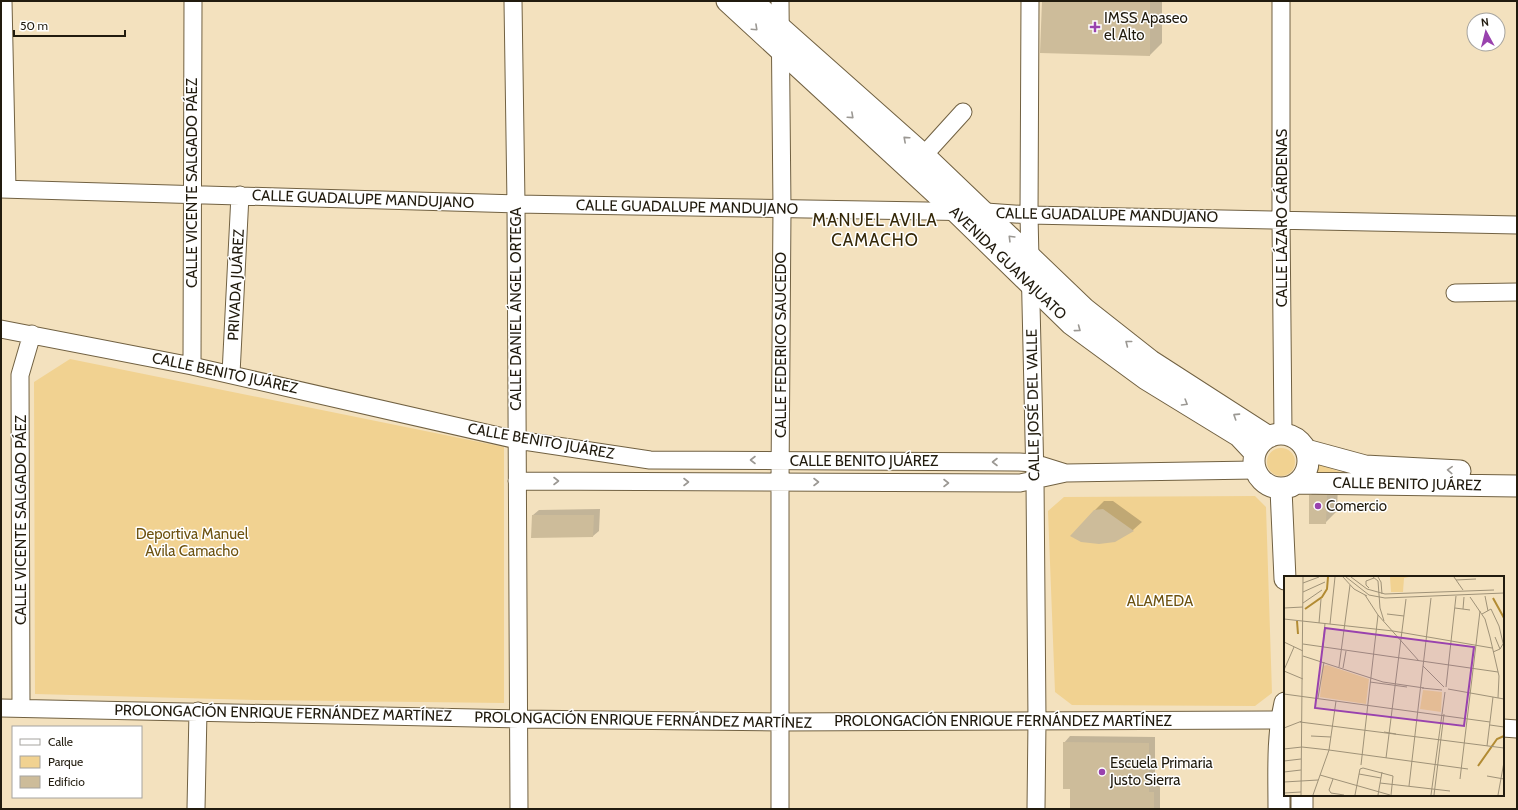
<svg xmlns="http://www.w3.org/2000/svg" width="1518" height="810" viewBox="0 0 1518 810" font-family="Cabin,sans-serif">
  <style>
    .green { fill: #f1d291 }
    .shadow { fill: #0003 }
    .building { fill: #cdbc9a }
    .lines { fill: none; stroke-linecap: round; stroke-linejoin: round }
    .minor-casing { stroke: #716142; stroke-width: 19 }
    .tertiary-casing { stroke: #716142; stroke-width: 23 }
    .minor { stroke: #fff; stroke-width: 17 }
    .tertiary { stroke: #fff; stroke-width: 21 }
    .oneway { stroke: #9b9893 }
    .poi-dot { fill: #9942ae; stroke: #fff; stroke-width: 1.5 }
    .labels { text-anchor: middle; stroke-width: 3; stroke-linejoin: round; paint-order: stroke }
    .poi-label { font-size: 15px; fill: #211b0e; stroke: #fff; text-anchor: start }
    .street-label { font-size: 15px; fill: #211b0e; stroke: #fff }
    .park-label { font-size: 15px; fill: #6d5210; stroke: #fff }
    .quarter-label { font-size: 17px; letter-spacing: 1px; fill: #342707; stroke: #fff }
    .inset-river { fill: none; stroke: #b28b33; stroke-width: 2 }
    .inset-road { fill: none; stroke: #9f9278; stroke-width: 1 }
    .view { fill: #9942ae; fill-opacity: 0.15; stroke: #9942ae; stroke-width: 2 }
    .inset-edge { fill: none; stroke: #211b0e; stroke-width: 2 }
  </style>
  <rect width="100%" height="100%" fill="#f3e1be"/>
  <path class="green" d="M 70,359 L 504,447 L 504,703 L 255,700 L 35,694 L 34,382 Z
    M1267 462a14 14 0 1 1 28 0a14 14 0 1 1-28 0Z
    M 1314,463 L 1350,475 L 1312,475 Z
    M 1255,496 L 1266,507 L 1272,693 L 1255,706 L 1072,705 L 1055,692 L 1048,511 L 1064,497 Z"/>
  <path class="shadow" d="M 1043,1 L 1162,1 L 1162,43 L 1150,55 Z
    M 1322,484 L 1338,484 L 1337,511 L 1325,523 L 1310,496 Z
    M 1104,501 L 1113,501 L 1142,522 L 1133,530 L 1115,541 L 1094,511 Z
    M 600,509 L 599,531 L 593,536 L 533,515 L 539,510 Z
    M 1070,736 L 1155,737 L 1155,786 L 1160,786 L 1160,809 L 1071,809 L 1071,788 L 1064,743 Z"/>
  <path class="building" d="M 1042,1 L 1150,1 L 1150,56 L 1040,53 Z
    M 1309,495 L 1327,495 L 1326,524 L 1309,524 Z
    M 1103,509 L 1134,531 L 1115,542 L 1099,544 L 1081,542 L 1070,536 L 1094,510 Z
    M 532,515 L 594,515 L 593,537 L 531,538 Z
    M 1063,742 L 1149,743 L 1149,792 L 1154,792 L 1154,809 L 1070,809 L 1070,789 L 1063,789 Z"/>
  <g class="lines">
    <g class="minor-casing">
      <path id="minor" d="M 3,1 L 7,189
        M 513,1 L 516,204 L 519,809
        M 1030,1 L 1029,215 L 1035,480 L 1037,721 L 1036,809
        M 1281,1 L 1281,219 L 1283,434
        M 924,155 L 963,112
        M 1,189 L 516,204 L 986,212 L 1029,215 L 1517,225
        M 1455,293 L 1517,292
        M 1,329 L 192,366 L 517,440 L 650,460 L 1019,462 L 1034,463 L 1066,473
        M 192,366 L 193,1
        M 231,374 L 240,195
        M 517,481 L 1020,483 L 1066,473 L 1255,470
        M 1,708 L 519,719 L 780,722 L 1285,720
        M 21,708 L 20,375 L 32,334
        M 1503,728 L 1517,729
        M 196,809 L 198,711
        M 780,809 L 780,482 L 782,209 L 780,1"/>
    </g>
    <g class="tertiary-casing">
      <path id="tertiary" d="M 727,1 L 957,213 L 1071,324 L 1146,379 L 1239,436 L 1255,453
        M 753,1 L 781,28 L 924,155 L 1085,309 L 1151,361 L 1269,437
        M1254 461a27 27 0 1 1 54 0a27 27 0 1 1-54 0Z
        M 1306,450 L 1365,466 L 1460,471
        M 1297,483 L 1517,486
        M 1281,489 L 1285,579
        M 1302,795 L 1302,809
        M 1279,809 C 1279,774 1277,737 1285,703"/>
    </g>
    <use href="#minor" class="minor"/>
    <use href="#tertiary" class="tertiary"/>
  </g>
  <defs><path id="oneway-chevron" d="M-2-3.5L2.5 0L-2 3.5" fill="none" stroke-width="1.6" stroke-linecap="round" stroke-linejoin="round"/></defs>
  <g class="oneway">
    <use href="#oneway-chevron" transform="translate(755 28) rotate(43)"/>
    <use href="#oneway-chevron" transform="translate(851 116) rotate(42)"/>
    <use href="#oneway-chevron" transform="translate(906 139) rotate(-138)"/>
    <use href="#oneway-chevron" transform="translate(1011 238) rotate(-135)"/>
    <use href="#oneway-chevron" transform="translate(1078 329) rotate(37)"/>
    <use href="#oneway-chevron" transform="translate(1128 343) rotate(-142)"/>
    <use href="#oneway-chevron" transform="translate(1185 403) rotate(31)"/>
    <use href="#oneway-chevron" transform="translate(1236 416) rotate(-147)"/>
    <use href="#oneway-chevron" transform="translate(753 460) rotate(-180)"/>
    <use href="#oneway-chevron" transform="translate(995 462) rotate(-180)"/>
    <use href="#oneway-chevron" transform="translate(1450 470) rotate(-177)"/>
    <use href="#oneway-chevron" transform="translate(556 481)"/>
    <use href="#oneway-chevron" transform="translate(686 482)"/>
    <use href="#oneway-chevron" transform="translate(816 482)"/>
    <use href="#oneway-chevron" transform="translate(946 483)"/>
  </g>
  <g class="poi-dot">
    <path d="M1093 21h4v4h4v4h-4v4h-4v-4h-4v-4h4z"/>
    <circle cx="1318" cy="506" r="4"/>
    <circle cx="1102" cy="772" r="4"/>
  </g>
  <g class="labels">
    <g class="poi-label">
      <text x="1104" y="23">IMSS Apaseo<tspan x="1104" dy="17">el Alto</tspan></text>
      <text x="1326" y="511">Comercio</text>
      <text x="1110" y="768">Escuela Primaria<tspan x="1110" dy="17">Justo Sierra</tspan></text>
    </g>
    <g class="street-label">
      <text transform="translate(192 183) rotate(-90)" y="5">CALLE VICENTE SALGADO PÁEZ</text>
      <text transform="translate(363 199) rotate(2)" y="5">CALLE GUADALUPE MANDUJANO</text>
      <text transform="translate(687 207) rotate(1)" y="5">CALLE GUADALUPE MANDUJANO</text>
      <text transform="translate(1107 215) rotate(1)" y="5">CALLE GUADALUPE MANDUJANO</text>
      <text transform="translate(1282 218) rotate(-90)" y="5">CALLE LÁZARO CÁRDENAS</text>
      <text transform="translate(1008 263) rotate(44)" y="5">AVENIDA GUANAJUATO</text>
      <text transform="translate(236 285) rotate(-87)" y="5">PRIVADA JUÁREZ</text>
      <text transform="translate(516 309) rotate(-90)" y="5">CALLE DANIEL ÁNGEL ORTEGA</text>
      <text transform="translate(781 345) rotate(-90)" y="5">CALLE FEDERICO SAUCEDO</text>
      <text transform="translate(225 373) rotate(12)" y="5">CALLE BENITO JUÁREZ</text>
      <text transform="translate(1033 405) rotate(-91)" y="5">CALLE JOSÉ DEL VALLE</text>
      <text transform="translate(541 441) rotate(10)" y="5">CALLE BENITO JUÁREZ</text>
      <text x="864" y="466">CALLE BENITO JUÁREZ</text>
      <text transform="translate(1407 484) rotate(1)" y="5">CALLE BENITO JUÁREZ</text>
      <text transform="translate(21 520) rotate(-90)" y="5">CALLE VICENTE SALGADO PÁEZ</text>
      <text transform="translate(283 713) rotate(1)" y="5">PROLONGACIÓN ENRIQUE FERNÁNDEZ MARTÍNEZ</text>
      <text transform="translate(643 720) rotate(1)" y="5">PROLONGACIÓN ENRIQUE FERNÁNDEZ MARTÍNEZ</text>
      <text x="1003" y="726">PROLONGACIÓN ENRIQUE FERNÁNDEZ MARTÍNEZ</text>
    </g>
    <g class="park-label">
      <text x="192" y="539">Deportiva Manuel<tspan x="192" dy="17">Avila Camacho</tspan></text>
      <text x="1160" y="606">ALAMEDA</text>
    </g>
    <g class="quarter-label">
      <text x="875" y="226">MANUEL AVILA<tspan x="875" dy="20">CAMACHO</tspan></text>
    </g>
  </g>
  <g transform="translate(1284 576)">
    <rect width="220" height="220" fill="#f3e1be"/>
    <path d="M 106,1 L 125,1 L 120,2 L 119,16 L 107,16 ZM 43,89 L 85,103 L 82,128 L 36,121 L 39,90 ZM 139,114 L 158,116 L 157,136 L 136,133 Z" fill="#f1d291"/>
    <path class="inset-river" d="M 209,22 L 220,42M 21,33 L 38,21 L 43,13 L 44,1M 13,45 L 14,58M 194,190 L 213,163 L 220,160"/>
    <path class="inset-road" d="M 59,1 L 70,13 L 83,20M 62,1 L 85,19 L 101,22 L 220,17M 67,1 L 83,13 L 101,18 L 210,14M 89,1 L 94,5 L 96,32 L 100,45M 94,1 L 97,6 L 98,18M 170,1 L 179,14M 172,4 L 192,3M 19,7 L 35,1M 85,12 L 82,9 L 82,5 L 90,2M 19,16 L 41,6M 201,20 L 204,35M 186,21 L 201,43 L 206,61 L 215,100 L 214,122M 19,27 L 38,14M 0,32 L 19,31M 171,32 L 186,34M 179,33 L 180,21M 103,38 L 120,40M 198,38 L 207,33 L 215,50 L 220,71M 94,39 L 135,85M 0,43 L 109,55 L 208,72M 35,47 L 37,23M 46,48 L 51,1M 211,61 L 216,73M 0,66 L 19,75M 19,68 L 214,96M 39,71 L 41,47M 209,76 L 216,73 L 219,68M 19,80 L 99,106 L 140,112M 139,90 L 160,111M 55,91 L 66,9M 59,92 L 62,75M 0,94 L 10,71M 0,95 L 19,103M 86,106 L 123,111M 162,111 L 172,20M 138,112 L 158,114M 164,113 L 220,123M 0,118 L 206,146M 34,122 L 40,86M 16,146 L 220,172M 206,149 L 220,151M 0,152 L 18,145M 100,156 L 112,158M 27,160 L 47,161M 203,170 L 209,121M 0,173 L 18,171 L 45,174 L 184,193M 102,182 L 122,23M 0,185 L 17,183M 77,189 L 94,39 L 81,19M 0,196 L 17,194M 75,198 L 97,202M 36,199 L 106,219M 203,200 L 220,203M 176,203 L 196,35M 0,206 L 34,204M 96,207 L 166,215M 125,210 L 147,22M 0,217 L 17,216M 47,217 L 45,214 L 49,203M 47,217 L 60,219M 17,219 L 19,1M 29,219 L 45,174 L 52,125M 71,219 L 76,193 L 79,192 L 109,200 L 107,219M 94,219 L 98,196M 147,219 L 161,116M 150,219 L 160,138M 214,219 L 220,186"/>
    <path class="view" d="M 41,52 L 190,71 L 180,150 L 31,132 Z"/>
    <rect width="220" height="220" class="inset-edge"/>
  </g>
  <rect width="1518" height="810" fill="none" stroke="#211b0e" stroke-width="4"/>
  <rect x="12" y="726" width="130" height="72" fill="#ffffff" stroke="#a6a49f"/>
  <rect x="20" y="739" width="20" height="6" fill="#ffffff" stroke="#a6a49f"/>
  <text x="48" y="746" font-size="12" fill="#211b0e">Calle</text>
  <rect x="20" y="756" width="20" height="12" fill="#f1d291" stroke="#a6a49f"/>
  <text x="48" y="766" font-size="12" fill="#211b0e">Parque</text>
  <rect x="20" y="776" width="20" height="12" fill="#cdbc9a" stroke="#a6a49f"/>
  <text x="48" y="786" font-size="12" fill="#211b0e">Edificio</text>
  <g transform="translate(1486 32) rotate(353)"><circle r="19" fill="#ffffff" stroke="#a6a49f"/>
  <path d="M0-3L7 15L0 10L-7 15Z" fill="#9942ae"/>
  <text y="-6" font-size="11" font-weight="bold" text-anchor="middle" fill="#211b0e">N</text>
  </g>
  <path d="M14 30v6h111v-6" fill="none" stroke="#211b0e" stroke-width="2"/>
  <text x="20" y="30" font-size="12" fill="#211b0e" stroke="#ffffff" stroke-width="3" paint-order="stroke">50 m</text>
</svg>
